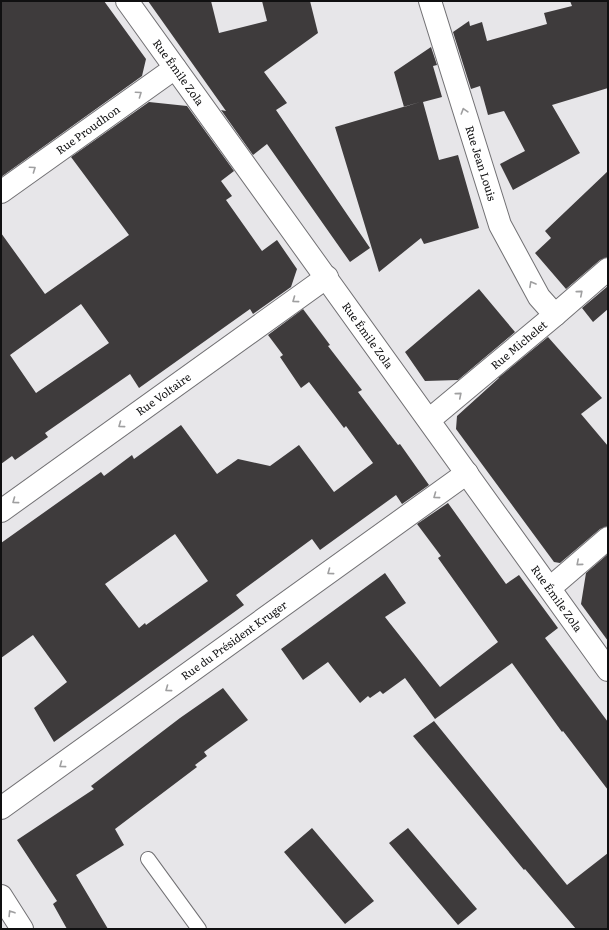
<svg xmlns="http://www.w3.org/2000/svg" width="609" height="930" viewBox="0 0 609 930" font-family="Literata,serif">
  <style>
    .building { fill: #3e3b3c; fill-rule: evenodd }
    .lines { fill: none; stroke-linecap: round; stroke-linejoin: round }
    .service-casing { stroke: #727174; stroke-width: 16 }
    .minor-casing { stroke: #727174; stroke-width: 24 }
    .service { stroke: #fff; stroke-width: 14 }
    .minor { stroke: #fff; stroke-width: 22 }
    .oneway { stroke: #9f9fa0 }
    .labels { text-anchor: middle; stroke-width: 4; stroke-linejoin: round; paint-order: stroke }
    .street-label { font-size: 11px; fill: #101011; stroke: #e7e6e9 }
  </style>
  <rect width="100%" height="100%" fill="#e7e6e9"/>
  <path class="building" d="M 1,1 L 104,1 L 146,59 L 142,76 L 1,177 Z
    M 148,1 L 211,1 L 219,33 L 267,21 L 262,1 L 310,1 L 318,33 L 264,72 L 287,103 L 276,110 L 370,248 L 350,262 L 267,144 L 253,155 L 221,110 L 226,111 Z
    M 570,1 L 608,1 L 608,88 L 552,105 L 580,153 L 513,190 L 500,164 L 525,151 L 504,111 L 488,115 L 480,86 L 471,89 L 453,32 L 469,21 L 470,26 L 482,22 L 487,41 L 547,24 L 544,13 L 572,6 Z
    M 431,47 L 437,65 L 433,66 L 442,97 L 423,102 L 439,160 L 458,155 L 479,228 L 424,244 L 421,238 L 379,272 L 335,127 L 420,102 L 404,107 L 394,72 Z
    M 149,102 L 187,106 L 234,171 L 221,181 L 232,196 L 226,200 L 262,251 L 277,240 L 297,269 L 291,287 L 253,314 L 250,309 L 139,388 L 130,374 L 45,433 L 48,437 L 15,460 L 12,456 L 1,464 L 1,233 L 45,294 L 129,235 L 71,157 ZM 81,304 L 109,343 L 36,393 L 10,355 Z
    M 608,171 L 608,257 L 600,260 L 566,289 L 535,253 L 551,238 L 545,231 Z
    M 608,286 L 608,309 L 593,322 L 582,308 Z
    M 479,289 L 515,332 L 458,380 L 425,381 L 405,352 Z
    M 303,309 L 330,345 L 328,346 L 362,390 L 358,392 L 398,445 L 400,444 L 429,485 L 402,504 L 396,495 L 320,550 L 312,539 L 236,595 L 244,605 L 54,742 L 34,708 L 67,682 L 33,635 L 1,658 L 1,543 L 101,472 L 104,476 L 132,455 L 134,459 L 181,425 L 217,474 L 238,459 L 270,466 L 299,445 L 334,492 L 373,463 L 346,426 L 344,428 L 309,382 L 301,388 L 280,357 L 283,355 L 268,335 ZM 175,534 L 208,581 L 146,625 L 145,623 L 139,628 L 105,584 Z
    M 548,337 L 602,398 L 581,414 L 608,446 L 608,526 L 600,529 L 560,563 L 554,562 L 456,429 L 457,416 L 499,378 L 498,378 Z
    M 448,503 L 506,584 L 519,575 L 558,628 L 545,638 L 608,722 L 608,790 L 563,731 L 562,732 L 512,663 L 435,719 L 405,678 L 383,694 L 380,691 L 370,698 L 368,696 L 360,703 L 328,662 L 303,680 L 281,649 L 385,573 L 406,603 L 385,617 L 440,687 L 498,642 L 438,558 L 441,556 L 417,524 Z
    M 608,554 L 608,641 L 581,604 L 586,573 Z
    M 223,688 L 248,720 L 204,752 L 207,756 L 195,765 L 197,767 L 115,829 L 124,845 L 76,875 L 108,929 L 67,929 L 53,904 L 57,901 L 17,840 L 94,789 L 91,786 L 180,718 Z
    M 434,721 L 567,885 L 608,853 L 608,929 L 576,929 L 525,869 L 524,870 L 413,736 Z
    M 312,828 L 374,901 L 345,924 L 284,852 Z
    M 408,828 L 477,909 L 458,925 L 389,843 Z"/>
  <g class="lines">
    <g class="service-casing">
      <path id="service" d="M 148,859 L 199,929"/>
    </g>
    <g class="minor-casing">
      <g id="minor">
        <path id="s1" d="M 127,1 L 608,670"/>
        <path id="s2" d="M 430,1 L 500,225 L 539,297 L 555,315"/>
        <path id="s3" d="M 1,192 L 175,68"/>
        <path id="s4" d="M 429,420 L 555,315 L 608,269"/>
        <path id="s5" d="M 1,511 L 327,277"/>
        <path d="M 550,588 L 608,538"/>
        <path id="s6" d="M 1,808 L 467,473"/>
        <path d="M 1,896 L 22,929"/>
      </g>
    </g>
    <use href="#service" class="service"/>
    <use href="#minor" class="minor"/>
  </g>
  <defs><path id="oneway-chevron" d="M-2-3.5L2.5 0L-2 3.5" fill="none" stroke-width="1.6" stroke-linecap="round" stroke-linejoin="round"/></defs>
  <g class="oneway">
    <use href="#oneway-chevron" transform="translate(139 94) rotate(-35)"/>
    <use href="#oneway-chevron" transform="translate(464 111) rotate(-107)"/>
    <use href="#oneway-chevron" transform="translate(33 169) rotate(-35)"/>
    <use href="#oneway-chevron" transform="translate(532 284) rotate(-119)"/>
    <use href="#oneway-chevron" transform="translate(580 293) rotate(-41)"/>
    <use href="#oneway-chevron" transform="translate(295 300) rotate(144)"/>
    <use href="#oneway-chevron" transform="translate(459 395) rotate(-40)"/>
    <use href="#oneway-chevron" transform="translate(121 425) rotate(144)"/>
    <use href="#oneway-chevron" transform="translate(436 496) rotate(144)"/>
    <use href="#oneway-chevron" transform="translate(15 501) rotate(144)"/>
    <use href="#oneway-chevron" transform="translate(579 563) rotate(139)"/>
    <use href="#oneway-chevron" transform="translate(330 572) rotate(144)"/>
    <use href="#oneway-chevron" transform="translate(168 689) rotate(144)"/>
    <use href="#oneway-chevron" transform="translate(62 765) rotate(144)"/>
    <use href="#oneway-chevron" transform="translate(11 913) rotate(-122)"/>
  </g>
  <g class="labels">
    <g class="street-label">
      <text dy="4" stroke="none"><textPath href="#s1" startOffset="88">Rue Émile Zola</textPath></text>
      <text dy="4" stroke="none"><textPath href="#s3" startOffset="107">Rue Proudhon</textPath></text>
      <text dy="4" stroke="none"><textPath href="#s2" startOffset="170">Rue Jean Louis</textPath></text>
      <text dy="4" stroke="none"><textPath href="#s1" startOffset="412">Rue Émile Zola</textPath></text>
      <text dy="4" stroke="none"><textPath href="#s4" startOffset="117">Rue Michelet</textPath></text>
      <text dy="4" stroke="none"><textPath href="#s5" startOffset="200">Rue Voltaire</textPath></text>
      <text dy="4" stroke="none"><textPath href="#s1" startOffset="736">Rue Émile Zola</textPath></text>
      <text dy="4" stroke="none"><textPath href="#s6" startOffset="287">Rue du Président Kruger</textPath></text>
    </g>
  </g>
  <rect width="609" height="930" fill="none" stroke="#101011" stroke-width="4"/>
</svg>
